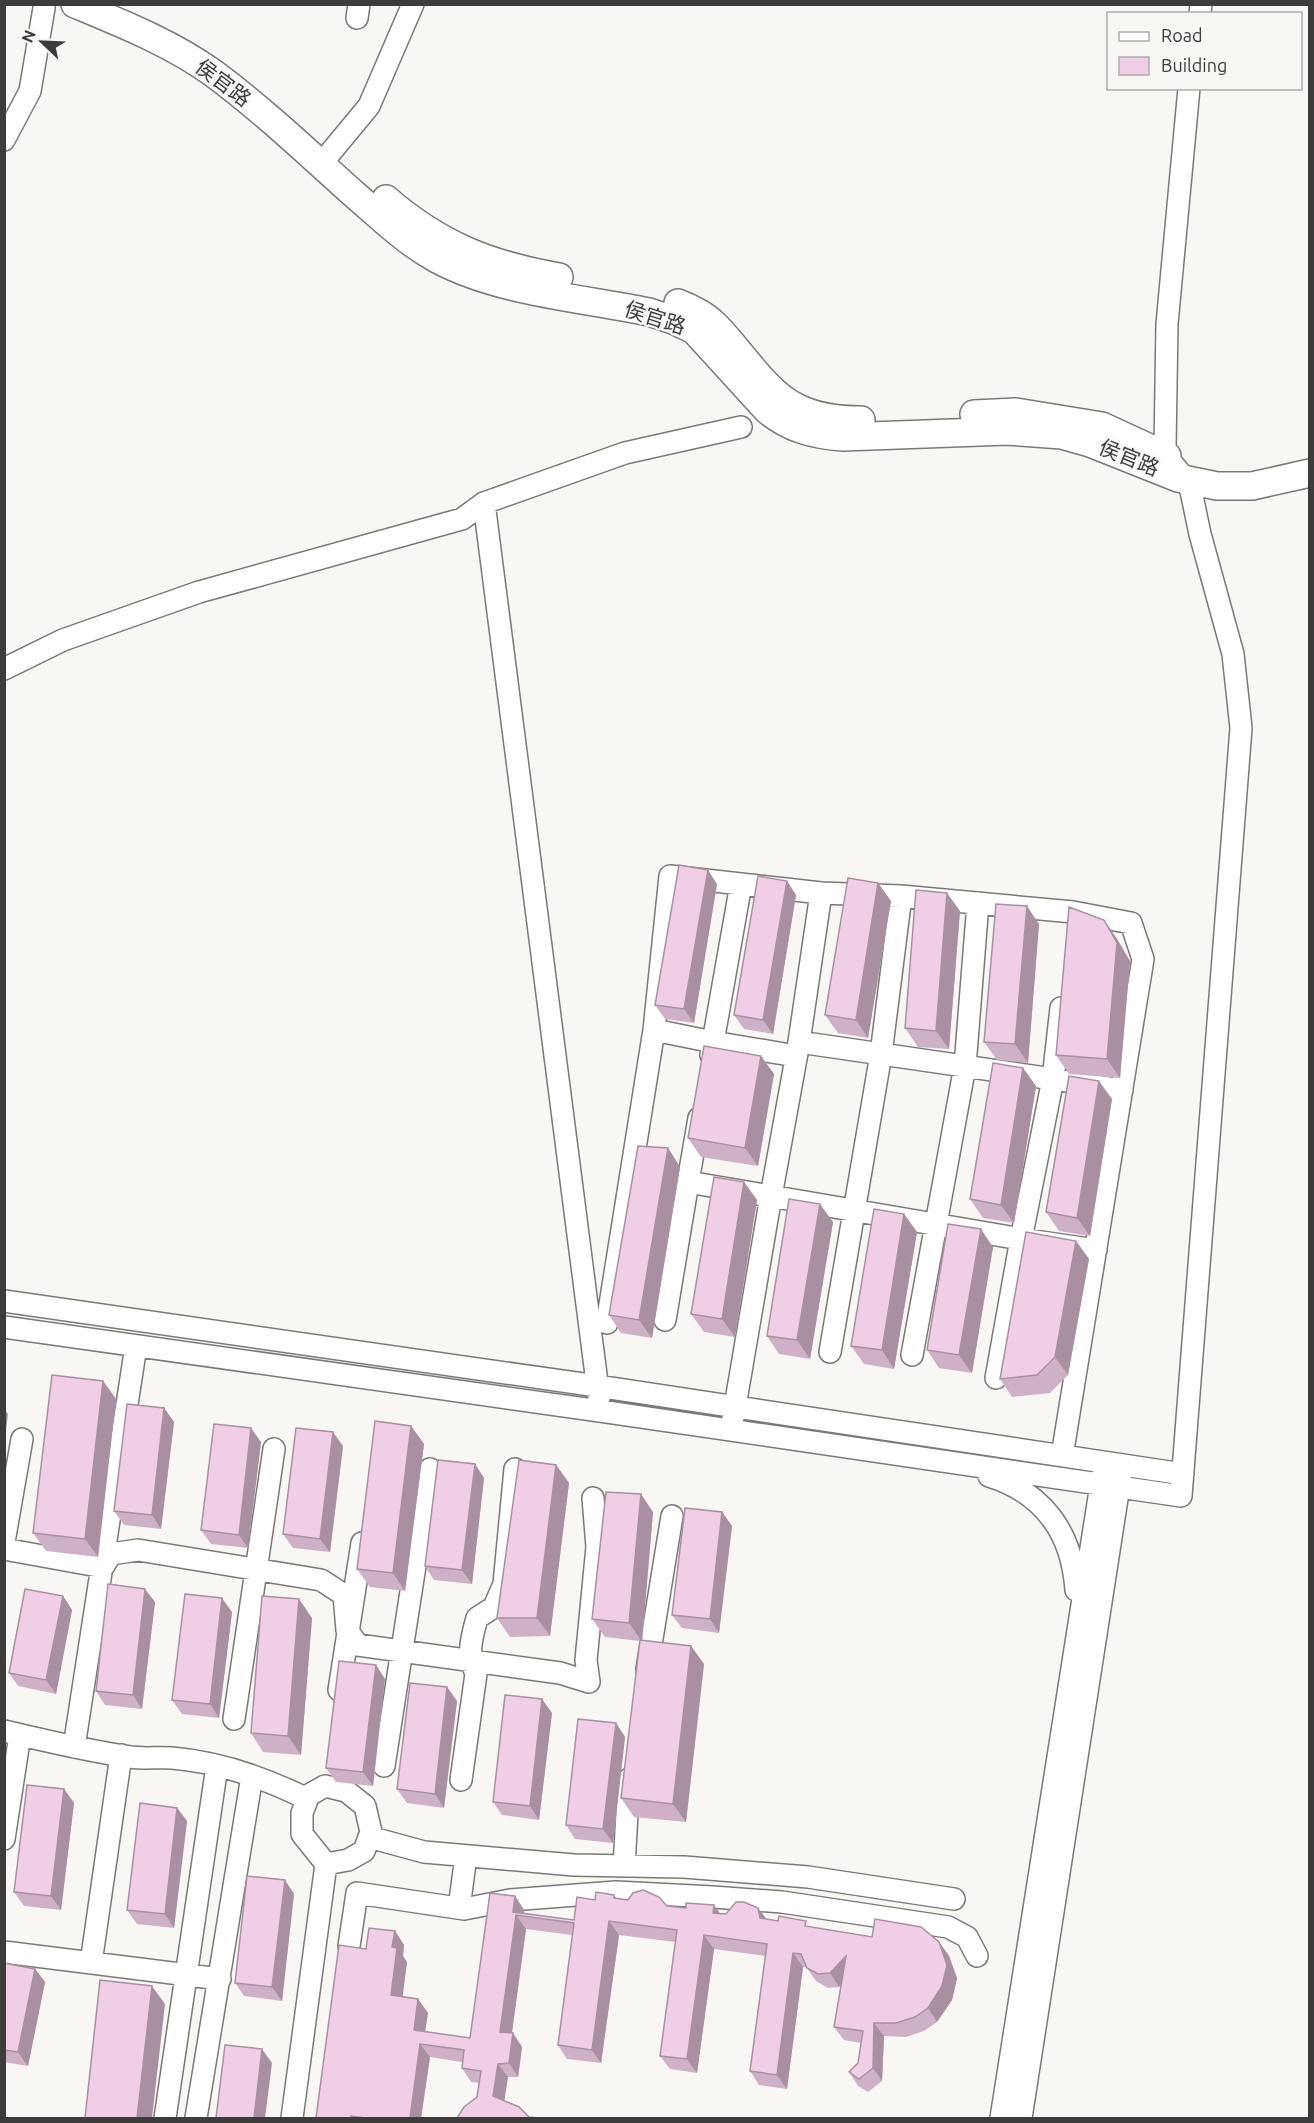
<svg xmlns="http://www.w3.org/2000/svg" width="1314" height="2123" viewBox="0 0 1314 2123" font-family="Ubuntu,'Noto Sans SC',sans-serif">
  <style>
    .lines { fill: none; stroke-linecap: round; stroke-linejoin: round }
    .minor-casing { stroke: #7b7977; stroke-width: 24 }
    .major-casing { stroke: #7b7977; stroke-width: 30 }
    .minor { stroke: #fff; stroke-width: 21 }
    .major { stroke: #fff; stroke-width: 27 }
    .wall { fill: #ceb1c6 }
    .shaded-wall { fill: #a890a1 }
    .building { fill: #f0cee6; stroke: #a890a1; stroke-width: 1.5 }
    .labels { text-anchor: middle; stroke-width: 4.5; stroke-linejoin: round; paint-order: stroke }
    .street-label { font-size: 21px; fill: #3d3c3b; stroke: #f9f7f4 }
  </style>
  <rect width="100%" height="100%" fill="#f9f7f4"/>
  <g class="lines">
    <g class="minor-casing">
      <path id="minor" d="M 1200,14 L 1201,4
        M 357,18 L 359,4
        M 4,140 L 30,91 L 44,8
        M 321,164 L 369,106 L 413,4
        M 484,503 L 599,1398
        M 4,669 L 63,640 L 199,592 L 462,519 L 484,503 L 625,453 L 741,427
        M 741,884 L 713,1042 L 654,1030 L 670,876 L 821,893 L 901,896 L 1073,912 L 1131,923 L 1143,959 L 1062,1456
        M 1061,1008 L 1053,1079 L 1122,1090
        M 799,1042 L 821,893
        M 711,1055 L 713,1042 L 796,1056
        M 699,1118 L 688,1182 L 1021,1239 L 996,1378
        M 4,1301 L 597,1386 L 1183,1474
        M 665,1320 L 688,1182
        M 607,1323 L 654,1030
        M 4,1327 L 600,1411 L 1181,1496 L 1241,728 L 1233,654 L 1200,534 L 1191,491 L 1186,480 L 1166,456 L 1165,447 L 1167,324 L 1189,88
        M 830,1352 L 881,1054 L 901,896
        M 912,1355 L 965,1066 L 978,903
        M 733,1418 L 771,1196 L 799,1042 L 1053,1079 L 1021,1239 L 1096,1250
        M 989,1476 C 1044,1493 1072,1533 1076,1590
        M 4,1542 L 22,1439
        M 4,1549 L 103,1567 L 111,1554 L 138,1550 L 321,1580 L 344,1595 L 347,1630 L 358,1645 L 560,1673 L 589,1682 L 586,1660 L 597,1547 L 593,1498
        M 647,1669 L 672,1516
        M 339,1690 L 362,1543
        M 234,1719 L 274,1449
        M 4,1731 C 46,1741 88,1751 130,1757 C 144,1759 158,1757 172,1758 C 219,1762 265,1778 307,1799
        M 74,1747 L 136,1346
        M 384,1766 L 430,1469
        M 461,1780 L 476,1674 C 467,1652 471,1640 477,1618 L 494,1607 L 504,1584 L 515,1469
        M 369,1837 L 424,1852 L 574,1865 L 684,1867 L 808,1877 L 954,1899
        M 4,1839 L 20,1735
        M 624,1866 L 629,1779
        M 459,1908 L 466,1856
        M 349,1946 L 357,1893 L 464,1909 L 510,1900 L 616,1892 L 713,1897 L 782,1902 L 948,1927 L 967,1937 L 977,1956
        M 4,1952 L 220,1979
        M 91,1963 L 121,1755
        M 165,2118 L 217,1766
        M 196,2118 L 252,1776
        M 292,2118 L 326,1864 L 302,1834 L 302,1813 L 309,1795 L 325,1786 L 346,1791 L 365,1806 L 371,1832 L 364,1851 L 348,1860 L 326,1864
        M 1001,2118 L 1103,1472
        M 1021,2118 L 1121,1473"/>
    </g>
    <g class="major-casing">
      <path id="major" d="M 75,4 C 123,24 171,43 213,73 C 263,110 309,154 355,195 C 382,218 406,242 437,259 C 498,292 581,298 649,312 L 673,320 L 694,330 L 767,410 C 790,429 814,435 843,437 L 1007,431 L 1062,435 L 1090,443 L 1178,478 L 1217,486 L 1252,486 L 1310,473
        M 386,199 C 439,245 490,265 559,277
        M 678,303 C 691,308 704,314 714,324 C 740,349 765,393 798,408 C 818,418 839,420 861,420
        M 974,414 L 1016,412 L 1102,426 L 1167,456"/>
    </g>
    <use href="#minor" class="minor"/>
    <use href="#major" class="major"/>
  </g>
  <path class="wall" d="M 787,881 L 796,895 L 773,1034 L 744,1029 L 734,1015 Z
    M 878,883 L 891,901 L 868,1038 L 838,1033 L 825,1015 Z
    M 717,884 L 694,1023 L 665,1019 L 655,1005 Z
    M 960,911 L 949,1049 L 918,1047 L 905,1028 Z
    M 1104,920 L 1117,939 L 1130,961 L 1120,1078 L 1069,1074 L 1056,1055 Z
    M 1039,924 L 1028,1063 L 997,1060 L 984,1042 Z
    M 761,1056 L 774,1074 L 758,1166 L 701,1157 L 688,1138 Z
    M 1023,1068 L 1036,1086 L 1014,1223 L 983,1218 L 970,1199 Z
    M 1112,1099 L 1090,1236 L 1059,1231 L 1046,1212 Z
    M 668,1148 L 680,1167 L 652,1338 L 621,1333 L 609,1315 Z
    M 744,1182 L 757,1200 L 735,1337 L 704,1332 L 691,1314 Z
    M 904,1214 L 917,1232 L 894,1369 L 864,1364 L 851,1346 Z
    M 833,1222 L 810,1359 L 779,1354 L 767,1336 Z
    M 1076,1241 L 1089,1259 L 1068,1375 L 1050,1393 L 1012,1397 L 1000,1379 Z
    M 993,1247 L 972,1373 L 939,1368 L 927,1350 Z
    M 103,1381 L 116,1399 L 98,1557 L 46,1551 L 33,1533 Z
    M 164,1408 L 174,1422 L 161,1529 L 124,1525 L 114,1511 Z
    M 411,1426 L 424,1444 L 405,1591 L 370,1587 L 357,1569 Z
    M 261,1442 L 248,1548 L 211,1544 L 201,1530 Z
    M 343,1446 L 330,1552 L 293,1548 L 283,1534 Z
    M 475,1464 L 484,1478 L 472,1584 L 434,1580 L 425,1566 Z
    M 556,1465 L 569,1483 L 550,1636 L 510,1637 L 497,1618 Z
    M 653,1512 L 642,1641 L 691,1646 L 704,1664 L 686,1822 L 634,1817 L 621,1798 L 640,1641 L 605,1637 L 592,1619 Z
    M 722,1512 L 732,1526 L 719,1633 L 682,1628 L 672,1615 Z
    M 63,1596 L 72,1610 L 56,1694 L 18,1686 L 9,1673 Z
    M 155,1602 L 142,1709 L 105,1705 L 96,1691 Z
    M 232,1612 L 219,1718 L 182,1714 L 172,1700 Z
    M 312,1618 L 301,1755 L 263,1752 L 251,1733 Z
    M 385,1679 L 373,1786 L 336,1782 L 326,1768 Z
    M 447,1687 L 457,1701 L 444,1808 L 407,1803 L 397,1789 Z
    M 552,1713 L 539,1820 L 502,1815 L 493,1802 Z
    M 616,1723 L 625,1737 L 613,1843 L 575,1839 L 566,1825 Z
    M 64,1789 L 74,1803 L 61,1910 L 24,1906 L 14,1892 Z
    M 177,1808 L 187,1821 L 174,1928 L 137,1924 L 127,1910 Z
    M 294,1894 L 282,2001 L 244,1996 L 235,1983 Z
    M 614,1895 L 617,1899 L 726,1914 L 758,1908 L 766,1919 L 872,1937 L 939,1942 L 949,1956 L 957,1978 L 952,2000 L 937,2022 L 924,2031 L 906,2037 L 884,2036 L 882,2081 L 868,2092 L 858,2086 L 849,2072 L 858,2063 L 861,2043 L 844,2040 L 834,2027 L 841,1985 L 839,1987 L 828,1988 L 816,1981 L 807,1968 L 803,1967 L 787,2089 L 759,2085 L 750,2071 L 765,1956 L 714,1949 L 697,2073 L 670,2069 L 660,2056 L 675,1942 L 619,1935 L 601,2063 L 567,2059 L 558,2045 L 572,1935 L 526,1929 L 512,2033 L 522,2047 L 518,2077 L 508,2077 L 457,2118 L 477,2097 L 479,2083 L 471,2082 L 462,2068 L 462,2062 L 430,2057 L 421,2118 L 316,2118 L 366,1949 L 395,1931 L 404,1945 L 403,1956 L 407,1962 L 402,1997 L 418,1999 L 428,2013 L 425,2032 L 470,2038 L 515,1896 L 524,1910 L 524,1913 L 574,1920 L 595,1900 Z
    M 4,1963 L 35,1969 L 45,1982 L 28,2066 L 4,2062 Z"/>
  <path class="shaded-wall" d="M 708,870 L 717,884 L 694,1023 L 684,1009 Z
    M 787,881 L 796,895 L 773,1034 L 763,1020 Z
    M 878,883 L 891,901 L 868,1038 L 856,1020 Z
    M 947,893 L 960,911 L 949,1049 L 936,1031 Z
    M 1027,906 L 1039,924 L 1028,1063 L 1015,1044 Z
    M 1104,920 L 1117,939 L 1130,961 L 1120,1078 L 1107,1059 Z
    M 761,1056 L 774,1074 L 758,1166 L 745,1148 Z
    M 1023,1068 L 1036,1086 L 1014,1223 L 1001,1205 Z
    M 1099,1081 L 1112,1099 L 1090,1236 L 1077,1218 Z
    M 668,1148 L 680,1167 L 652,1338 L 639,1320 Z
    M 744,1182 L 757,1200 L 735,1337 L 722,1319 Z
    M 820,1204 L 833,1222 L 810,1359 L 797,1340 Z
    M 904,1214 L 917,1232 L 894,1369 L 882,1350 Z
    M 981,1229 L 993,1247 L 972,1373 L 959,1355 Z
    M 1076,1241 L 1089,1259 L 1068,1375 L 1055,1357 Z
    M 103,1381 L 116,1399 L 98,1557 L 85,1539 Z
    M 164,1408 L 174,1422 L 161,1529 L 152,1515 Z
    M 4,1409 L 8,1414 L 4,1446 Z
    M 411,1426 L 424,1444 L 405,1591 L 393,1573 Z
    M 251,1428 L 261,1442 L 248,1548 L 239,1535 Z
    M 333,1432 L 343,1446 L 330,1552 L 320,1539 Z
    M 475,1464 L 484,1478 L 472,1584 L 462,1570 Z
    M 556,1465 L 569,1483 L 550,1636 L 537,1618 Z
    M 641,1494 L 653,1512 L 642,1642 L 629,1623 Z
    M 722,1512 L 732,1526 L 719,1633 L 710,1619 Z
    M 145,1589 L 155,1602 L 142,1709 L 133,1695 Z
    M 63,1596 L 72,1610 L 56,1694 L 46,1680 Z
    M 222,1598 L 232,1612 L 219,1718 L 210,1704 Z
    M 299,1599 L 312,1618 L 301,1755 L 288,1736 Z
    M 691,1646 L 704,1664 L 686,1822 L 673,1804 Z
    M 376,1665 L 385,1679 L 373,1786 L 363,1772 Z
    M 447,1687 L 457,1701 L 444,1808 L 435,1794 Z
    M 542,1699 L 552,1713 L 539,1820 L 530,1806 Z
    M 616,1723 L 625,1737 L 613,1843 L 603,1829 Z
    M 64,1789 L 74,1803 L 61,1910 L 51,1896 Z
    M 177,1808 L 187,1821 L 174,1928 L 165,1914 Z
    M 285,1880 L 294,1894 L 282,2001 L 272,1987 Z
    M 515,1896 L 524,1910 L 524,1916 L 516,1915 L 526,1929 L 510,2046 L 500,2032 Z
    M 714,1905 L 724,1919 L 713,1913 Z
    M 758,1908 L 768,1921 L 760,1918 Z
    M 609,1921 L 619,1935 L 601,2063 L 592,2050 Z
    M 395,1931 L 404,1945 L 403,1956 L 407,1962 L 401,2009 L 391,1995 L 392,1947 Z
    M 704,1935 L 714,1949 L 697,2073 L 687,2059 Z
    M 939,1942 L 949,1956 L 957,1978 L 952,2000 L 937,2022 L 928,2008 Z
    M 793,1953 L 803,1967 L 787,2089 L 777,2075 Z
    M 846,1956 L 856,1969 L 839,1987 L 830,1973 Z
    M 35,1969 L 45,1982 L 28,2066 L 18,2052 Z
    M 152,1986 L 165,2004 L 152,2118 L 137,2118 Z
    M 418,1999 L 428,2013 L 423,2044 L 414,2030 Z
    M 874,2023 L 884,2036 L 882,2081 L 873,2068 Z
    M 513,2033 L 522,2047 L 518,2077 L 509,2063 Z
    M 420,2044 L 430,2057 L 421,2118 L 410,2118 Z
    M 262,2049 L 272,2063 L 265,2118 L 254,2118 Z
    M 498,2064 L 508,2077 L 503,2110 L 493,2096 Z"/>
  <path class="building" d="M 679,865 L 708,870 L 684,1009 L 655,1005 Z
    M 758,876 L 787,881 L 763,1020 L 734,1015 Z
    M 848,878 L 878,883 L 856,1020 L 825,1015 Z
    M 916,890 L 947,893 L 936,1031 L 905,1028 Z
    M 996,904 L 1027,906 L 1015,1044 L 984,1042 Z
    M 1069,907 L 1104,920 L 1117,943 L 1107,1059 L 1056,1055 Z
    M 704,1046 L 761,1056 L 745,1148 L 688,1138 Z
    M 993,1063 L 1023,1068 L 1001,1205 L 970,1199 Z
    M 1069,1076 L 1099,1081 L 1077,1218 L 1046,1212 Z
    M 638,1146 L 668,1148 L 639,1320 L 609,1315 Z
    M 714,1177 L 744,1182 L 722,1319 L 691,1314 Z
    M 789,1199 L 820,1204 L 797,1340 L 767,1336 Z
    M 874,1209 L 904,1214 L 882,1350 L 851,1346 Z
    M 948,1224 L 981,1229 L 959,1355 L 927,1350 Z
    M 1026,1232 L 1076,1241 L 1055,1357 L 1037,1375 L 1000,1379 Z
    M 52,1375 L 103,1381 L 85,1539 L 33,1533 Z
    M 127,1404 L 164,1408 L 152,1515 L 114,1511 Z
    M 375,1421 L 411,1426 L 393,1573 L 357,1569 Z
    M 214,1424 L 251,1428 L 239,1535 L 201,1530 Z
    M 296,1428 L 333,1432 L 320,1539 L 283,1534 Z
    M 438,1460 L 475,1464 L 462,1570 L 425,1566 Z
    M 519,1460 L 556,1465 L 537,1618 L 497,1618 Z
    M 606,1492 L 641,1494 L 629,1623 L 592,1619 Z
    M 685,1508 L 722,1512 L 710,1619 L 672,1615 Z
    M 108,1584 L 145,1589 L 133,1695 L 96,1691 Z
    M 25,1589 L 63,1596 L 46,1680 L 9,1673 Z
    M 185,1594 L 222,1598 L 210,1704 L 172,1700 Z
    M 262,1596 L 299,1599 L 288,1736 L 251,1733 Z
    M 640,1640 L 691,1646 L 673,1804 L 621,1798 Z
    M 339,1661 L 376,1665 L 363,1772 L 326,1768 Z
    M 410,1683 L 447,1687 L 435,1794 L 397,1789 Z
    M 505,1695 L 542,1699 L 530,1806 L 493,1802 Z
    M 578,1719 L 616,1723 L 603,1829 L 566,1825 Z
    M 27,1785 L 64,1789 L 51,1896 L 14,1892 Z
    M 140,1803 L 177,1808 L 165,1914 L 127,1910 Z
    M 247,1876 L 285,1880 L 272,1987 L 235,1983 Z
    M 643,1890 L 659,1897 L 667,1906 L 686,1908 L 686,1903 L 714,1905 L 713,1913 L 726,1914 L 736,1902 L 744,1902 L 758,1908 L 760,1918 L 778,1921 L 779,1916 L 806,1921 L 805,1926 L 872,1937 L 875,1919 L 921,1927 L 939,1942 L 947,1965 L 942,1986 L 928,2008 L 915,2017 L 896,2023 L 874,2023 L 873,2068 L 859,2079 L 849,2072 L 858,2063 L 863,2031 L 834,2027 L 846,1956 L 830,1973 L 818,1974 L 807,1968 L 801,1954 L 793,1953 L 777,2075 L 750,2071 L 767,1944 L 704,1935 L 687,2059 L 660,2056 L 677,1930 L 609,1921 L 592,2050 L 558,2045 L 574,1923 L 516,1915 L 500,2032 L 513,2033 L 509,2063 L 498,2064 L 493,2096 L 519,2107 L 529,2117 L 540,2118 L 457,2118 L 464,2107 L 477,2097 L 481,2071 L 462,2068 L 464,2050 L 420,2044 L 410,2118 L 366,2118 L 351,2116 L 350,2118 L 316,2118 L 339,1945 L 366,1949 L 369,1928 L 395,1931 L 392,1947 L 397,1948 L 391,1995 L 418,1999 L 414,2030 L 470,2038 L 490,1893 L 515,1896 L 513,1912 L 574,1920 L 577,1897 L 595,1900 L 596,1892 L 614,1895 L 614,1898 L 628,1900 L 633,1893 Z
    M 4,1963 L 35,1969 L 18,2052 L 4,2050 Z
    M 100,1980 L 152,1986 L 137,2118 L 85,2118 Z
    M 225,2045 L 262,2049 L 254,2118 L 216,2118 Z"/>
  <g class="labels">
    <g class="street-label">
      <text transform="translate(223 83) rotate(37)" y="7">侯官路</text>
      <text transform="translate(655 318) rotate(18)" y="7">侯官路</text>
      <text transform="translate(1129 458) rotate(22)" y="7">侯官路</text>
    </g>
  </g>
  <rect width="1314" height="2123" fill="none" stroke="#3d3c3b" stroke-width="12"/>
  <rect x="1107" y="12" width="195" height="78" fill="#f9f7f4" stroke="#aeacaa" stroke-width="1.5"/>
  <rect x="1119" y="32" width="30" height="9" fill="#ffffff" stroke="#aeacaa" stroke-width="1.5"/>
  <text x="1161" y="42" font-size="18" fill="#3d3c3b">Road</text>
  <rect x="1119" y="57" width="30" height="18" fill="#f0cee6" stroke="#aeacaa" stroke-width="1.5"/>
  <text x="1161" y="72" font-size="18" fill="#3d3c3b">Building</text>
  <g transform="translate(42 42) rotate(293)" stroke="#f9f7f4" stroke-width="4.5" paint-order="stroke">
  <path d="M0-4.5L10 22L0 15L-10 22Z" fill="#3d3c3b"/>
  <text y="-9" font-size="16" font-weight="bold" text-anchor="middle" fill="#3d3c3b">N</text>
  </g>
</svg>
